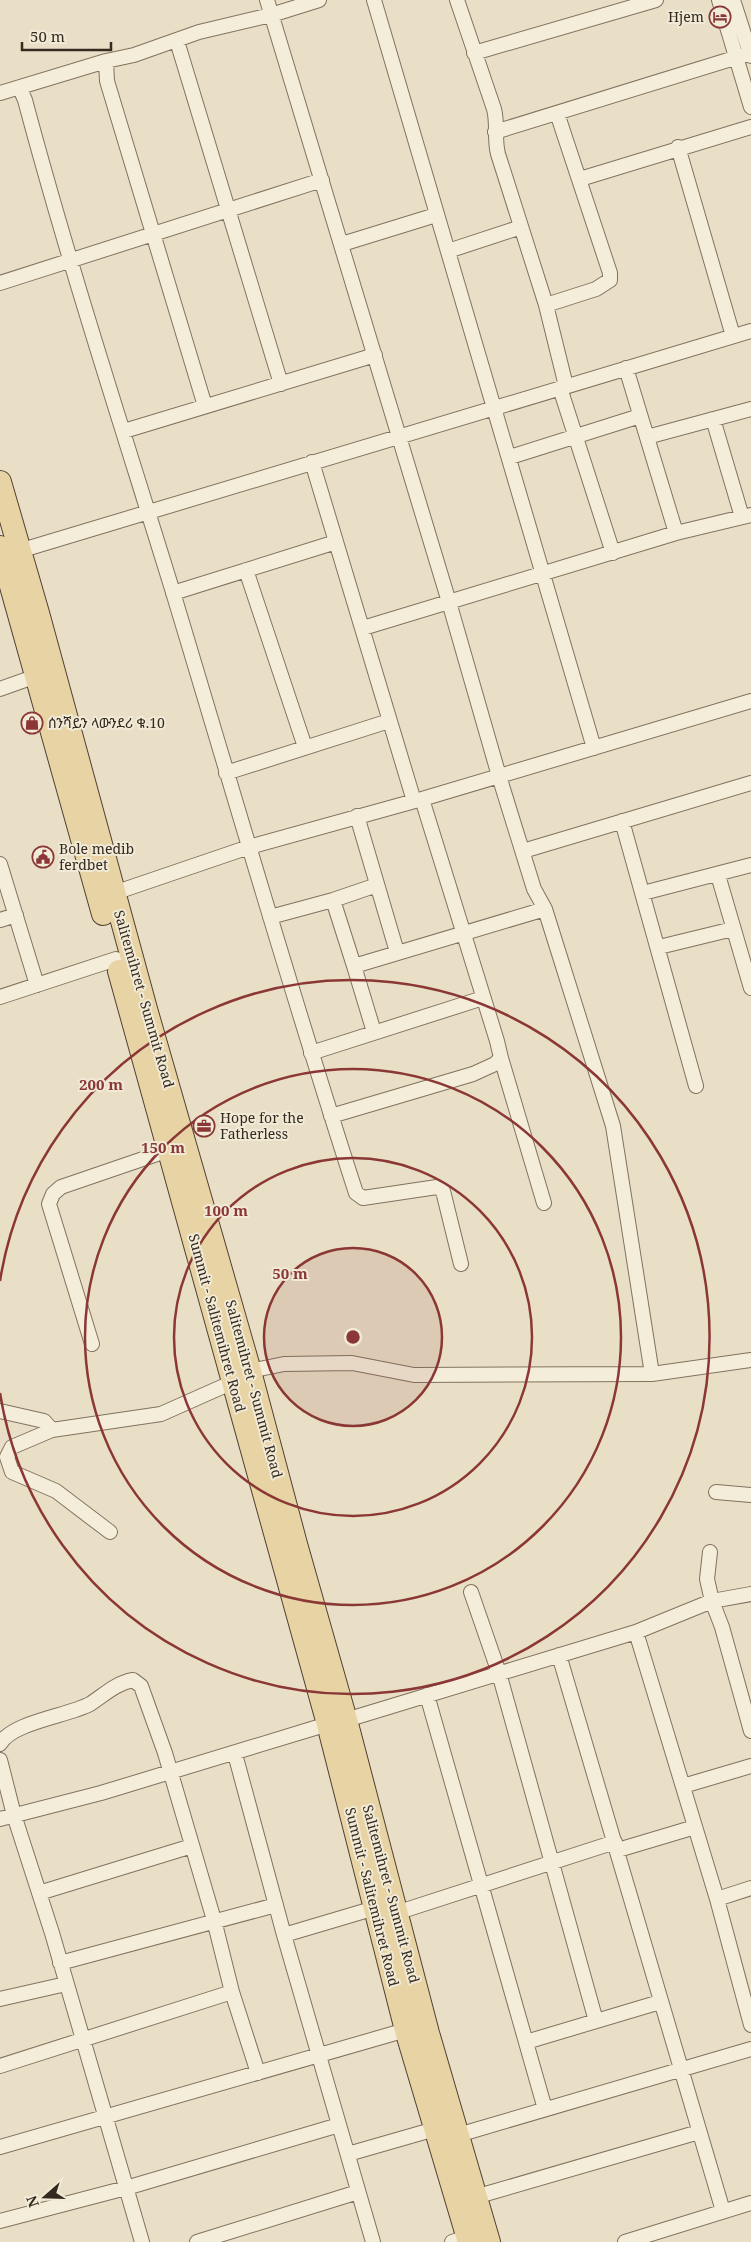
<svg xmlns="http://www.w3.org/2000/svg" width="751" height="2242" viewBox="0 0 751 2242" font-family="'Noto Serif','Noto Sans Ethiopic',serif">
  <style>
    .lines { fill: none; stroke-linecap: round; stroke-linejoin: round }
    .minor-casing { stroke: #82725f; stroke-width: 16 }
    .primary-casing { stroke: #514132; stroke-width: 24 }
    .minor { stroke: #f4edd9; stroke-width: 14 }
    .primary { stroke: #e7d3a4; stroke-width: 22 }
    .ring { fill: none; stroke: #8a3736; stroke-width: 2.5 }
    .labels { text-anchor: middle; stroke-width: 4; stroke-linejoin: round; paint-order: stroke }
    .poi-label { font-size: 14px; fill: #342a20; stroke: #f1ead6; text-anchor: start }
    .street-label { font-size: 14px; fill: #342a20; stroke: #f1ead6 }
    .centre { fill: #8a3736; stroke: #f1ead6; stroke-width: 2.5 }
    .ring-label { font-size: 15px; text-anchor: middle; font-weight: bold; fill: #8a3736; stroke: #f1ead6; stroke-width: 4; stroke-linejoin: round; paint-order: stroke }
  </style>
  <rect width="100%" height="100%" fill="#e9dfc7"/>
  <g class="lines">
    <g class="minor-casing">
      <path id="minor" d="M 267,0 L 449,602 L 499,776 L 534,889 L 545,909 L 354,966 L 374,1032
        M 374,0 L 594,748
        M 457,0 L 494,109 C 498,124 494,139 498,154 L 546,305 L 566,386
        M 719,0 L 751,107
        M 733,0 L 751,56
        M 177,41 L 281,384
        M 474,53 L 656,0
        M 106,61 L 107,81 L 205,406
        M 18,88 L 21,91 L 25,100 C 69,265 122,427 172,589 C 233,791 291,993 356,1193 L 363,1198 L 437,1187 L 443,1191 L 461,1264
        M 0,93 L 106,61 L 134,55 L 199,32 L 271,15 L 319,0
        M 495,132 L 751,53
        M 678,147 L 733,336
        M 580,179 L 751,127
        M 342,244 L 436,215
        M 448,251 L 521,227
        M 0,283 L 322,180
        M 546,305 L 596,289 L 610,280 L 610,273 L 557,113
        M 626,368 L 676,533
        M 560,388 L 613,553
        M 713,419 L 742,517
        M 124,431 L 375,355
        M 647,437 L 751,409
        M 510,457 L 640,416
        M 312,462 L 414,801
        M 19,551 L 751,331
        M 246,570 L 305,747
        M 173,593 L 336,542
        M 363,628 L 676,533 L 751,515
        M 0,689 L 42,674
        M 226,773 L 389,721
        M 357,816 L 397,952
        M 622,821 L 696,1086
        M 523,851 L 751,783
        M 0,864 L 37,985
        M 718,875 L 751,988
        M 114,893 L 249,847 L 422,799 L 751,701
        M 643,893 L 751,865
        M 333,900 L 354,966
        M 545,909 L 613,1126 L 652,1374
        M 270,917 L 333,900 L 377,885
        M 0,920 L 16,915
        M 659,947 L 733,929
        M 0,997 L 116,959
        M 311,1053 L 483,998
        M 501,1058 L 544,1203
        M 331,1116 L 473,1074 L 495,1064 L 501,1058 L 497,1041 L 422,799
        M 92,1344 L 49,1204 L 53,1194 L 61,1187 L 169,1150
        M 250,1371 L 284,1364 L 352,1363 L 414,1375 L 652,1374 L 751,1360
        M 0,1411 L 44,1421 L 52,1430
        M 716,1492 L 751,1495
        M 110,1532 L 56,1491 L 12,1472 L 7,1457 L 12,1447 L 52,1430 L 161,1414 L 233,1382
        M 710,1552 L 707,1579 L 712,1601 L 751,1594
        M 471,1592 L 499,1673 L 596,2021
        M 636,1632 L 712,1601 L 722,1627 L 751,1731
        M 559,1655 C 615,1840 667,2026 723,2211
        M 427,1695 L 545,2109
        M 346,1720 L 636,1632 L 717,1899 L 751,2025
        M 0,1744 C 12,1722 68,1716 90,1704 C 104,1695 116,1683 133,1680 L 141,1686 L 165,1753 L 214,1920 L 232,1992 L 258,2073
        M 235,1754 L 284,1935 L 373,2242
        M 0,1760 L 14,1815 L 52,1933 L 142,2242
        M 683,1786 L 751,1766
        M 0,1819 L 101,1793 L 328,1724
        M 618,1850 L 695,1827
        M 39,1893 L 192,1846
        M 717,1899 L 751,1888
        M 396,1913 L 615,1842
        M 284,1935 L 375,1908
        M 60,1963 L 276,1905
        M 0,1999 L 66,1984
        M 526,2042 L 660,2002
        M 0,2066 L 232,1992
        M 458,2135 L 751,2049
        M 0,2147 L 406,2030
        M 348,2154 L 435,2129
        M 475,2197 L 699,2132
        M 0,2221 L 126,2188 L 339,2125
        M 197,2242 L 358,2192
        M 452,2242 L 467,2237
        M 625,2242 L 751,2203"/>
    </g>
    <g class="primary-casing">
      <path id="primary" d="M 0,482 L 38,613 L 146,1009 L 248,1364 L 296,1544 L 346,1720 L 428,2033 L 489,2242
        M 0,547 L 103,914
        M 119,971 L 328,1724 L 406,2030 L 469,2242"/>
    </g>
    <use href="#minor" class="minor"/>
    <use href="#primary" class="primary"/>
  </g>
  <circle cx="353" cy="1337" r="89" fill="#8a3736" fill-opacity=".12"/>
  <g class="ring">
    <circle cx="353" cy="1337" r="89"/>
    <circle cx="353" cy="1337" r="179"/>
    <circle cx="353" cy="1337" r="268"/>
    <path d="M0 1281A357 357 0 1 1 0 1393"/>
  </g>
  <defs>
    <g id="hotel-ring" transform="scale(1.125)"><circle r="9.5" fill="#f1ead6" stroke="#8a3736" stroke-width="1.5"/><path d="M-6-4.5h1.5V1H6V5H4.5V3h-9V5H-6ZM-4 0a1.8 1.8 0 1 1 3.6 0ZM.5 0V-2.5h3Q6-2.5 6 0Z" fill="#8a3736"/></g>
    <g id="shop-ring" transform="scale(1.125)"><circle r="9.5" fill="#f1ead6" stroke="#8a3736" stroke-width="1.5"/><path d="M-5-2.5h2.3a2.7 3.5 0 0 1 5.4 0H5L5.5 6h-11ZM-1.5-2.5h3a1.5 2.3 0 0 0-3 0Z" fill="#8a3736"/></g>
    <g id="civic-ring" transform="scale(1.125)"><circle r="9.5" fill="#f1ead6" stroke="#8a3736" stroke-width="1.5"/><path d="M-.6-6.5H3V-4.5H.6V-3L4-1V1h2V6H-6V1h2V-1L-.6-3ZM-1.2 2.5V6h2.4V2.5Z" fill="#8a3736"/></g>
    <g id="office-ring" transform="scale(1.125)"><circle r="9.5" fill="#f1ead6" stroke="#8a3736" stroke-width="1.5"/><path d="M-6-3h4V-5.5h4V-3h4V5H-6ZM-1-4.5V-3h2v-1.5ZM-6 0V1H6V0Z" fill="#8a3736"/></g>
  </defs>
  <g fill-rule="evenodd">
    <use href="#hotel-ring" x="720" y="17"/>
    <use href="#shop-ring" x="32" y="723"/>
    <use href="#civic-ring" x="43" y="857"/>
    <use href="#office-ring" x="204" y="1126"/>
  </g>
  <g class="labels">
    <g class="poi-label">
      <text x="704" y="22" text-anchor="end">Hjem</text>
      <text x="48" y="728">ሰንሻይን ላውንደሪ ቁ.10</text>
      <text x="59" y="854">Bole medib<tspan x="59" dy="16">ferdbet</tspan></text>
      <text x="220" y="1123">Hope for the<tspan x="220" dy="16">Fatherless</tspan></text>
    </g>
    <g class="street-label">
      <text transform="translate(144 999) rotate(74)" y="5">Salitemihret - Summit Road</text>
      <text transform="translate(217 1323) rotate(75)" y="5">Summit - Salitemihret Road</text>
      <text transform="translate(254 1389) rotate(75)" y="5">Salitemihret - Summit Road</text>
      <text transform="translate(391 1894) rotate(75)" y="5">Salitemihret - Summit Road</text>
      <text transform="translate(372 1897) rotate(76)" y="5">Summit - Salitemihret Road</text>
    </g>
  </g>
  <circle cx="353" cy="1337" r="8" class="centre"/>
  <g class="ring-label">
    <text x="101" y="1090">200 m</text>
    <text x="163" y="1153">150 m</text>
    <text x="226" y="1216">100 m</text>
    <text x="290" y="1279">50 m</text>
  </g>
  <g transform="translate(45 2197) rotate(250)" stroke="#f1ead6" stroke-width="4" paint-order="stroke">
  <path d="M0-4L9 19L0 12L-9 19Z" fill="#342a20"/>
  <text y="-8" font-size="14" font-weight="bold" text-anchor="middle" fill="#342a20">N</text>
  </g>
  <path d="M22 42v8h89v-8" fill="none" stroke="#342a20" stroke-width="2.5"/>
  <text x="30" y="42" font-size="15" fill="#342a20" stroke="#f1ead6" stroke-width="4" paint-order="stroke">50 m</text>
</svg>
